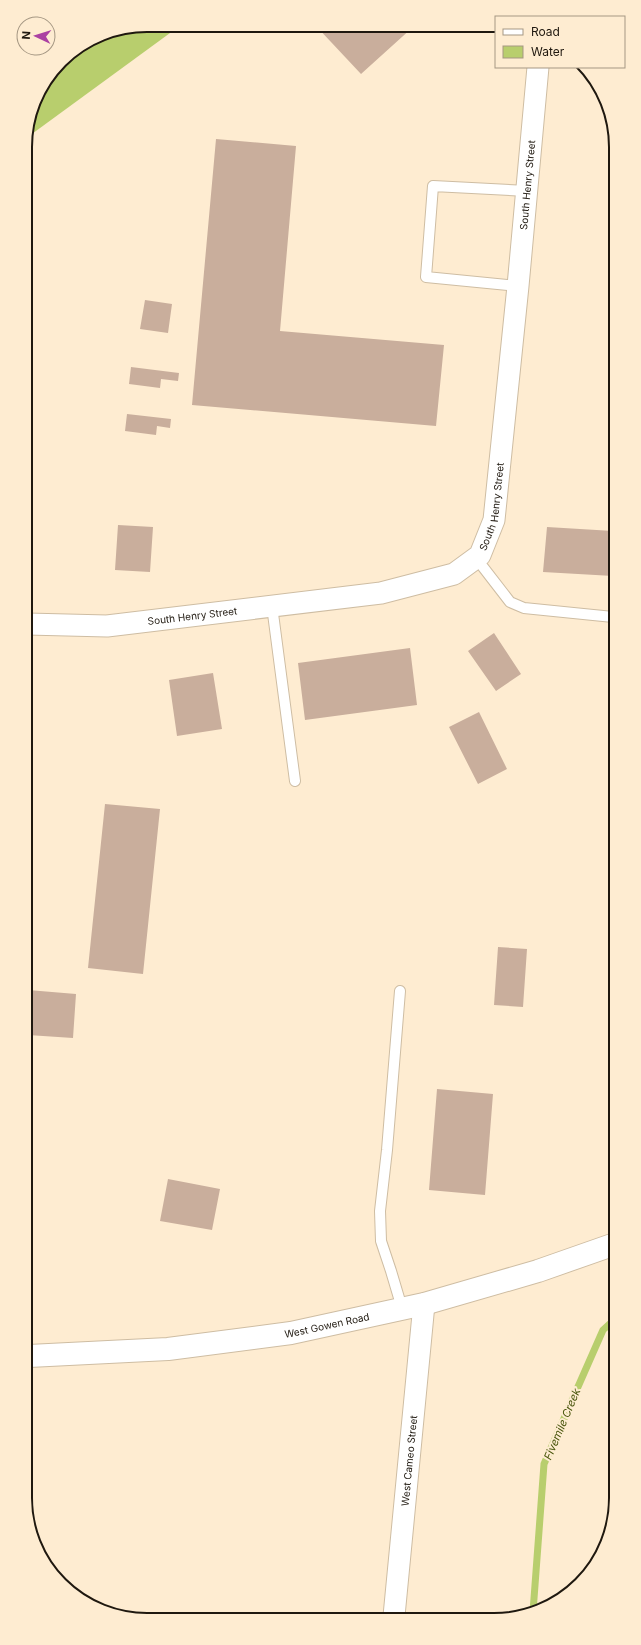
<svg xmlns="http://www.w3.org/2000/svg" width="641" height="1645" viewBox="0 0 641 1645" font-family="Inter,sans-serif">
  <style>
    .water { fill: #b8ce6d }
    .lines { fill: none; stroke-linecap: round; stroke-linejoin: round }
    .stream { stroke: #b8ce6d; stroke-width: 7 }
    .building { fill: #c9ae9c }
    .lane-casing { stroke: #cebda3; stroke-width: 12 }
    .street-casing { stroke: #cebda3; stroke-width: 23 }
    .secondary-casing { stroke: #cebda3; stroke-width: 24 }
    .lane { stroke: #fff; stroke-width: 10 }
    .street { stroke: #fff; stroke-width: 21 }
    .secondary { stroke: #fff; stroke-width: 22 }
    .labels { text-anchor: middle; stroke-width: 4; stroke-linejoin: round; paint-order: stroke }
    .street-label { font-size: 10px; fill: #1f180f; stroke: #feecd1 }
    .water-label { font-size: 11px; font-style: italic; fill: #47540a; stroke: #feecd1 }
    .rim { fill: none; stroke: #1f180f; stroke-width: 2 }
  </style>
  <rect width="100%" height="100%" fill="#feecd1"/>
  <path class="water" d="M 147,25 L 181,25 L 25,139 L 38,93 L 67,56 L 101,34 Z"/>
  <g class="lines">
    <path class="stream" d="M 533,1612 L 544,1464 L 603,1330 L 615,1319"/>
  </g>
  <path class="building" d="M 316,26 L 335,26 L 413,27 L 361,74 Z
    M 216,139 L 296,146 L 280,331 L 444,345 L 436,426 L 192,405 Z
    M 145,300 L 172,304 L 168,333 L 140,329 Z
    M 131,367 L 179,373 L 178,381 L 161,379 L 160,388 L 129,384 Z
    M 127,414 L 171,419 L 170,428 L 157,426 L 156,435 L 125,431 Z
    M 118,525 L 153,527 L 150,572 L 115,570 Z
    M 547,527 L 613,531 L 613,576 L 543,572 Z
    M 494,633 L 521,674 L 496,691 L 468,651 Z
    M 410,648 L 417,705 L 305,720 L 298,663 Z
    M 213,673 L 222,729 L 177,736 L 169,680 Z
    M 479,712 L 507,769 L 478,784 L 449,727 Z
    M 105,804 L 160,809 L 143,974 L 88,968 Z
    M 498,947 L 527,949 L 523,1007 L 494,1005 Z
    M 28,990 L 76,994 L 73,1038 L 28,1035 Z
    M 437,1089 L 493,1094 L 485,1195 L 429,1190 Z
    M 168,1179 L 220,1189 L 212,1230 L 160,1221 Z"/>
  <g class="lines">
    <g class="lane-casing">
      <path id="lane" d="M 518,286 L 426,277 L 433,186 L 527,191
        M 476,558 L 510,602 L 524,608 L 613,617
        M 272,606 L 295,781
        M 400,991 L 387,1150 L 380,1211 L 381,1241 L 391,1271 L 402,1308"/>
    </g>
    <g class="street-casing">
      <g id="street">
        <path id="s1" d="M 27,624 L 107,626 L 381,593 L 454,574 L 480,555 L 494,520 L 518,286 L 538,67"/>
        <path id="s2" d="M 394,1616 L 424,1304"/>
      </g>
    </g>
    <g class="secondary-casing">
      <g id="secondary">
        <path id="s3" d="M 29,1356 L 168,1349 L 291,1333 L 424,1304 L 538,1271 L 615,1244"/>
      </g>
    </g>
    <use href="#lane" class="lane"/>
    <use href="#street" class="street"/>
    <use href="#secondary" class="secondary"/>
  </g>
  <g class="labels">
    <g class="street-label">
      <text dy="4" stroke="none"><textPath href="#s1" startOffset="838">South Henry Street</textPath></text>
      <text dy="4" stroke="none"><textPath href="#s1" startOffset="514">South Henry Street</textPath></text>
      <text dy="4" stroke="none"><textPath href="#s1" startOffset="166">South Henry Street</textPath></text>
      <text dy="4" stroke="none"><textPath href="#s3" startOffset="300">West Gowen Road</textPath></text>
      <text dy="4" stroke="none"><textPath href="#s2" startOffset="156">West Cameo Street</textPath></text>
    </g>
    <g class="water-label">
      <text transform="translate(562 1424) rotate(-67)" y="4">Fivemile Creek</text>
    </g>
  </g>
  <path d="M0 0H641V1645H0ZM147 32H494A115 115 0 0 1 609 147V1498A115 115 0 0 1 494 1613H147A115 115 0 0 1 32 1498V147A115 115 0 0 1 147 32Z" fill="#feecd1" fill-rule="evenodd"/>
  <path class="rim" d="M147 32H494A115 115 0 0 1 609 147V1498A115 115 0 0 1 494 1613H147A115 115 0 0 1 32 1498V147A115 115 0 0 1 147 32Z"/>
  <rect x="495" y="16" width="130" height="52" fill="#feecd1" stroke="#a59783"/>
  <rect x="503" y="29" width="20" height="6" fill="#ffffff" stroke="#a59783"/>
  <text x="531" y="36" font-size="12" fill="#1f180f">Road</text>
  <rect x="503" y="46" width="20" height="12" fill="#b8ce6d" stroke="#a59783"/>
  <text x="531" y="56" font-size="12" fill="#1f180f">Water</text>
  <g transform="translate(36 36) rotate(274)"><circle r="19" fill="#feecd1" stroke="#a59783"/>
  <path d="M0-3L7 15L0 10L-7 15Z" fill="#ab41a2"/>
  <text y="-6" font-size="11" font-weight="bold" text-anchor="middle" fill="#1f180f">N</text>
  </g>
</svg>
